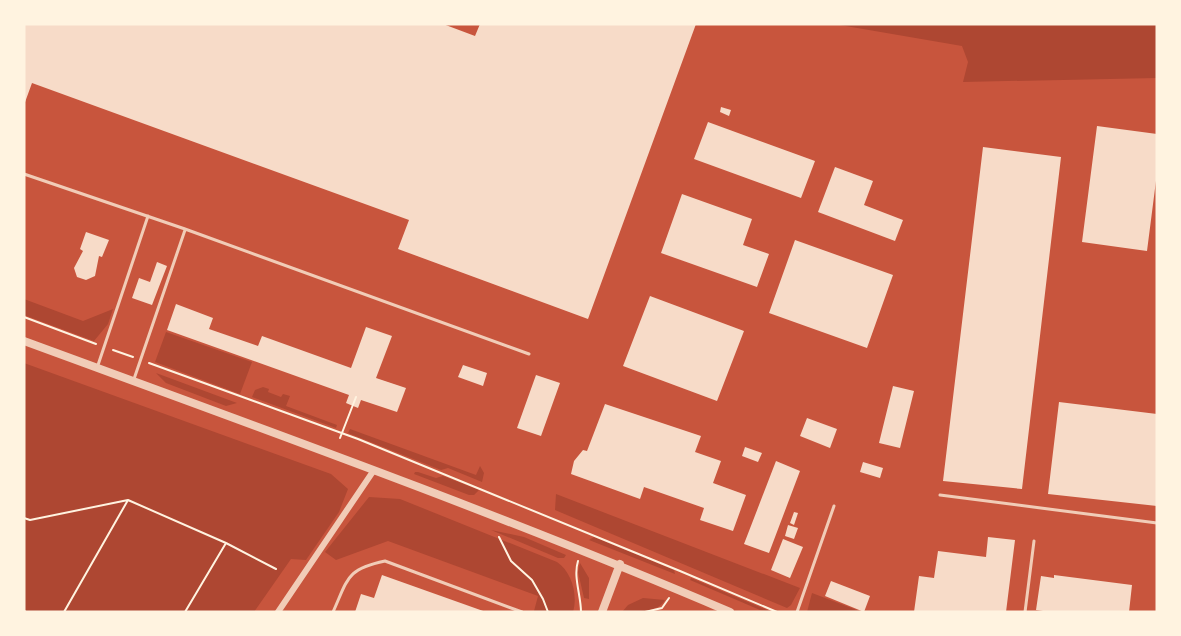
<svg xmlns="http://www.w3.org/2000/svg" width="1181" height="636" viewBox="0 0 1181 636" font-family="Arial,sans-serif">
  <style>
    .green { fill: #ae4732 }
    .building { fill: #f7dbc8 }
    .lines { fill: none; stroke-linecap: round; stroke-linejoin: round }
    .path { stroke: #fff3e0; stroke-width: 2 }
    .service { stroke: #f1ccb7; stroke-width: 3 }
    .minor { stroke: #f1ccb7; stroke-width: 6 }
    .tertiary { stroke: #f1ccb7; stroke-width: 8 }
  </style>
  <rect width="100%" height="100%" fill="#c8553d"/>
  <path class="green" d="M 834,24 L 1157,24 L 1157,78 L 963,82 L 968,62 L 962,46 Z
    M 24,299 L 83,321 L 113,309 L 108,324 L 94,341 L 24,315 Z
    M 166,332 L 252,362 L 240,394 L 155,362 Z
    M 24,363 L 331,474 L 348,489 L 339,512 L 306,560 L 291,559 L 254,612 L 24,612 Z
    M 156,373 L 237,403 L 226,406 L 166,383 Z
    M 263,387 L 269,389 L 268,392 L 281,397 L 283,394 L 290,396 L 286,406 L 337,425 L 336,428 L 252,397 L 255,390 Z
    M 350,429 L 476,475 L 480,466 L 484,473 L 482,482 L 448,468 L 441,470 L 348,433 Z
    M 415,472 L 418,472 L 436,478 L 443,476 L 479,490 L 474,495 L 469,495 L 414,474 Z
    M 556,494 L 800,588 L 791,605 L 787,608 L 555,510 Z
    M 369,497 L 400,499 L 557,562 C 572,572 578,595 573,612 L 534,611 L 538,596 L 388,541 L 336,560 L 325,552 Z
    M 491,530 L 524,537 L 566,555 L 564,558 L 558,558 Z
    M 594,537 L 674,570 L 675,574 L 589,540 Z
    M 580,563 L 589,578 L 589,599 L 584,598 L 578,572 Z
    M 691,578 L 772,612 L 760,610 L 690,580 Z
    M 812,593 L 862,612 L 807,612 Z
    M 643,598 L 665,600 C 658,613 635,612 622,612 L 628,605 Z"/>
  <path class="building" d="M 24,24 L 443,24 L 475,36 L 480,24 L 696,24 L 588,319 L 398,249 L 409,220 L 32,83 L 24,105 Z
    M 721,107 L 731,110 L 729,116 L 720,112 Z
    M 708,122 L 815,161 L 801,198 L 694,159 Z
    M 1097,126 L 1157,134 L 1157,173 L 1147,251 L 1082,242 Z
    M 983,147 L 1061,157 L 1022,489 L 943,481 Z
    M 835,167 L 873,181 L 864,205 L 903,220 L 895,241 L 818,212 Z
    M 682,194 L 752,219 L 743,245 L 769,254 L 757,287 L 661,253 Z
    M 86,232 L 109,240 L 102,257 L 99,256 L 95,276 L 86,280 L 77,277 L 74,268 L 83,251 L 80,249 Z
    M 795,240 L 893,275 L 867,348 L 769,313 Z
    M 157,262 L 167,266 L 152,305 L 132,298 L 139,278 L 150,282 Z
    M 650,296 L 744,331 L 717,401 L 623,366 Z
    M 176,304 L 213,318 L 209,329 L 258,346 L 262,336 L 351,368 L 366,327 L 392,336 L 376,378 L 406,388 L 397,412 L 361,400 L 358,408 L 346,403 L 349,395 L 167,330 Z
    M 463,365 L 487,373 L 483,386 L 458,377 Z
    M 536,375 L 560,383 L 541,436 L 517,428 Z
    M 893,386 L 914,391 L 900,448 L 879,443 Z
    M 1059,402 L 1157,414 L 1157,506 L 1048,494 Z
    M 605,404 L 701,436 L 695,452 L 721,461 L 713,483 L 746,495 L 733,531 L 700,520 L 704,508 L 644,487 L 640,499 L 571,474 L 574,461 L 583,450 L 587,451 Z
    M 807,418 L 837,429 L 830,448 L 800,436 Z
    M 745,447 L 762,453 L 758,462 L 742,456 Z
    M 776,461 L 800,471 L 769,553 L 744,544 Z
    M 863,462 L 883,468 L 880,478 L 860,472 Z
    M 794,512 L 798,513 L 794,525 L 790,523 Z
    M 788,525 L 798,528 L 794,539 L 785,536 Z
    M 988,537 L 1015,540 L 1006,612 L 914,612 L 919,576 L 934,578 L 938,551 L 986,557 Z
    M 783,539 L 803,547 L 790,578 L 771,570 Z
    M 382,575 L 486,612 L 355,612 L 361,594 L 374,598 Z
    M 1054,575 L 1132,585 L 1129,612 L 1050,612 L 1036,610 L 1041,576 L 1054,578 Z
    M 831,581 L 870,596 L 864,612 L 825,596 Z"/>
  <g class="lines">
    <path class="path" d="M 24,317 L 96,344
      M 113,350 L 133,357
      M 149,363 L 358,439 L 680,571 L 777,612
      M 340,438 L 356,397
      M 24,518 L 30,520 L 128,500 L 226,543 L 276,569
      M 499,537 L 511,561 L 532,580 L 543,599 L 548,612
      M 578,561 C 573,577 581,595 581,612
      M 24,611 L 26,612
      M 64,612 L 128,500
      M 185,612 L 226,543
      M 645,612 L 662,608 L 669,598"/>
    <path class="service" d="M 24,174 L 185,229 L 529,354
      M 97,368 L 148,216
      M 134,379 L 185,230
      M 940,495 L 1157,523
      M 333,612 C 348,579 346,569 385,561 L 522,612
      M 797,612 L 834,506
      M 1025,612 L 1034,541"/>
    <path class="minor" d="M 278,612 L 374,470"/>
    <path class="tertiary" d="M 24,341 C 261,428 498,513 730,612
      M 602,612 L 620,564"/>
  </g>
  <rect width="1181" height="636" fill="none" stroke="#fff3e0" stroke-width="51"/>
</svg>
